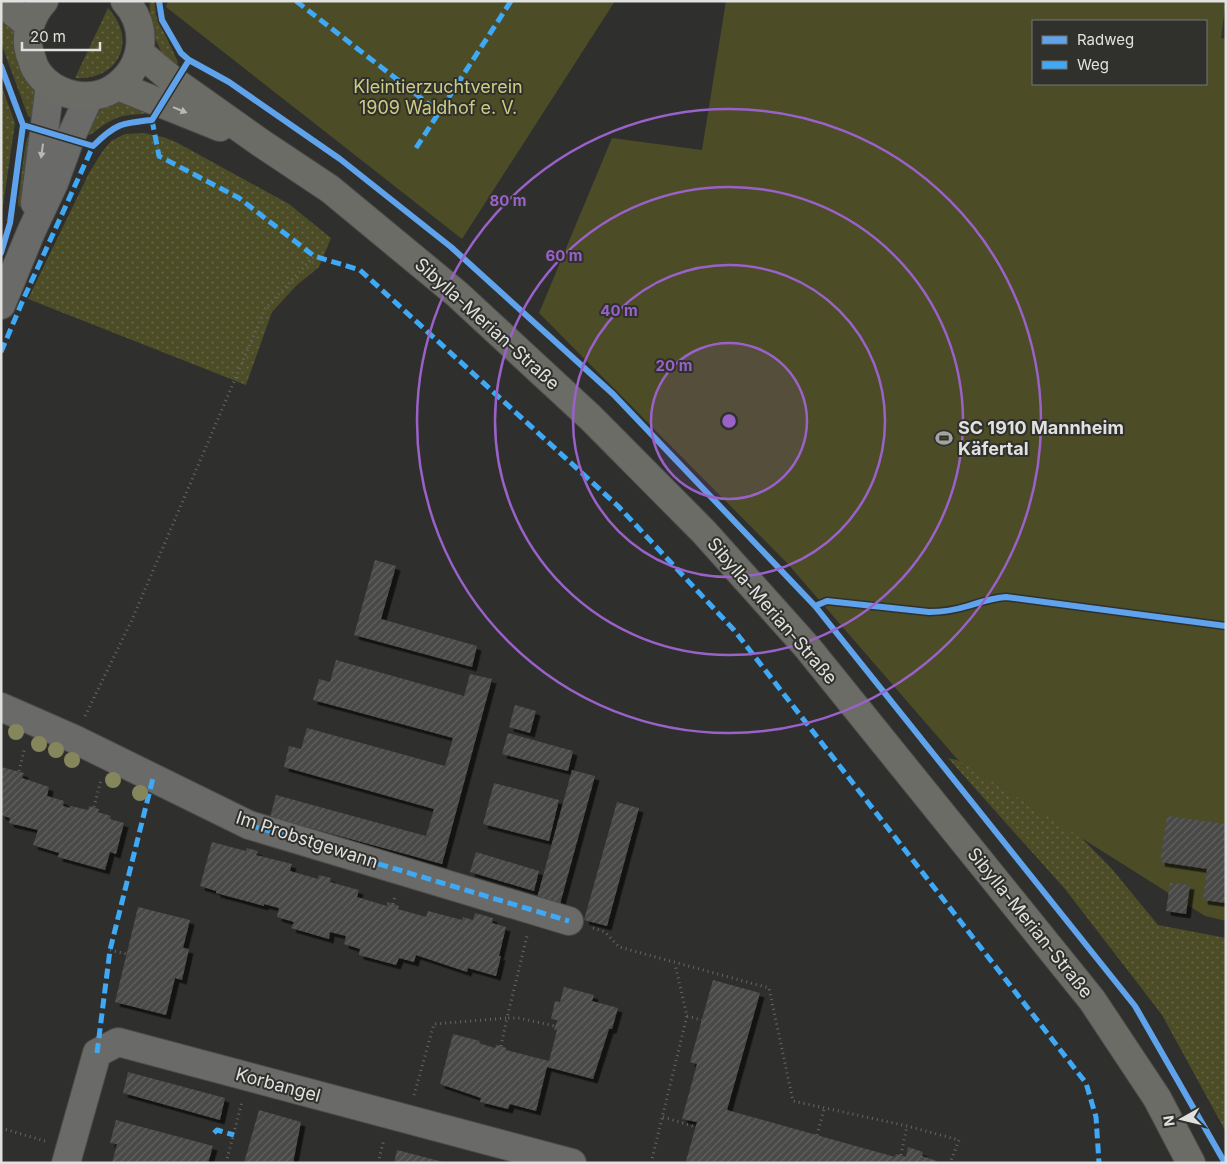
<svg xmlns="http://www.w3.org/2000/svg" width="1227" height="1164" viewBox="0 0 1227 1164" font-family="Inter,sans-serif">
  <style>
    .grass { fill: url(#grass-dots) }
    .garden { fill: #4c4c27; fill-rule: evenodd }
    .building { fill: url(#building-hatch); filter: url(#shadow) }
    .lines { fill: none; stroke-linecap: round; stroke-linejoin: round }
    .street-casing { stroke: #4c4c4b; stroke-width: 30 }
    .secondary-casing { stroke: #4c4c4b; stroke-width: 30 }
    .path { stroke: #676766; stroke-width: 3; stroke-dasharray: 1 4; stroke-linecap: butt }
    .street { stroke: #6a6a69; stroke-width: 28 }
    .secondary { stroke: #6c6c67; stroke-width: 28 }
    .quiet { stroke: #3fa9f5; stroke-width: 5; stroke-dasharray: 10 5; stroke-linecap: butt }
    .cycleway-casing { stroke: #30302d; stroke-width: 9 }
    .cycleway { stroke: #60a3ed; stroke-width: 6 }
    .tree { fill: #85865c }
    .oneway { fill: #b8b8b5 }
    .oneway2 { fill: #b7b7b6 }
    .ring { fill: none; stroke: #9a62c9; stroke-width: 2.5 }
    .labels { text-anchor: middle; stroke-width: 4; stroke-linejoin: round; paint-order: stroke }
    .park-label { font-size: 18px; fill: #cccd81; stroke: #30302d }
    .street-label { font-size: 18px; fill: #e1e1df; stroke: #30302d }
    .poi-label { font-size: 18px; font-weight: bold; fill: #e1e1df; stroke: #30302d; text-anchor: start }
    .centre { fill: #9a62c9; stroke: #30302d; stroke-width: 2.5 }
    .ring-label { font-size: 15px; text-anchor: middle; font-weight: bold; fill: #9a62c9; stroke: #30302d; stroke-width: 4; stroke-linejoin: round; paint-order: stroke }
  </style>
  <defs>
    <pattern id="grass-dots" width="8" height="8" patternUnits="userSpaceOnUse" patternTransform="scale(1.25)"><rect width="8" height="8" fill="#4c4c27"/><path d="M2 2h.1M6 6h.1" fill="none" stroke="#666646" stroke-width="1.8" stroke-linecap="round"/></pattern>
    <pattern id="building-hatch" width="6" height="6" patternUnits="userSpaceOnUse" patternTransform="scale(1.25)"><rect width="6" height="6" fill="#484846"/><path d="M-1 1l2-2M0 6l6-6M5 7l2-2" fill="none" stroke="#626260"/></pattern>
    <filter id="shadow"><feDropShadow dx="4.5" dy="4.5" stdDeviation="0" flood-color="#0009"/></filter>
  </defs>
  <rect width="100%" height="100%" fill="#2f2f2e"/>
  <path class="grass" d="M 150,1 L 155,1 L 156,15 L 178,62 L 174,71 C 158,51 148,27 150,1 Z
    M 108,8 C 138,40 119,81 75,78 Z
    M 1,10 L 13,25 L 37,93 L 37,122 L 28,116 L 1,43 Z
    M 1,84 L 15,123 L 1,220 Z
    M 116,102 L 123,102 L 151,108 L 147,113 L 144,114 C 116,115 112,119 90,135 L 80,133 C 92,116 96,110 116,102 Z
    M 144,133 L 163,137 L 176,142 L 289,204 L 331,238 L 319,267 L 297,285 L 272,312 L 246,385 L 28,299 L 89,173 L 102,152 L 111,141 L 125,134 Z
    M 33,136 L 23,205 L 19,207 L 18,202 C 20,190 24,143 28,137 Z
    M 948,758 L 1020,775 L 1112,869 L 1158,925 L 1226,938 L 1226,1132 L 1162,1015 L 1065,889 Z"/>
  <path class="garden" d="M 168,1 L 615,1 L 462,239 L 166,7 Z
    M 726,1 L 1226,1 L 1221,38 L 1226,39 L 1226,921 L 1205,916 L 958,760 L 787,563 L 539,313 L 612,138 L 702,150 ZM 1033,21 L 1206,21 L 1206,84 L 1033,84 Z"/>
  <path class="building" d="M 375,560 L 396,566 L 381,619 L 477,646 L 472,667 L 354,635 Z
    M 336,660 L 464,696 L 470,674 L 492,679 L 442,864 L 270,817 L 276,795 L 426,836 L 434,809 L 284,767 L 289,746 L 301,749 L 307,728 L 445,766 L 453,738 L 313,700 L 319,679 L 330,682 Z
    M 515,705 L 536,711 L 530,733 L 509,727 Z
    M 508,733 L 573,751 L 568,771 L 502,754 Z
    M 1,767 L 24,773 L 22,778 L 49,787 L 47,796 L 64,801 L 63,806 L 70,808 L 71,806 L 88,810 L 89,806 L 99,809 L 98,812 L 111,816 L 110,819 L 124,823 L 116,854 L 110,852 L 105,870 L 58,857 L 59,853 L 33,845 L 38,830 L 9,823 L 10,818 L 1,815 Z
    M 572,770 L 595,776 L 560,904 L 537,898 Z
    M 494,783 L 559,800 L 549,841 L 483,824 Z
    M 617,802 L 639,808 L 607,926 L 584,920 Z
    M 1167,816 L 1226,824 L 1226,903 L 1203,900 L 1207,869 L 1160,862 Z
    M 212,842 L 246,851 L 247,848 L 258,851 L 256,855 L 292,864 L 290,871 L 318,879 L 319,875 L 331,878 L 330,882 L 359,890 L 357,897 L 387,906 L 387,902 L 399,906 L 398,909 L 426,917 L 428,911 L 462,920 L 463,917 L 473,920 L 475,913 L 493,918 L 492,923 L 506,927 L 499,956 L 501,956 L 496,976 L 468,968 L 467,972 L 416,955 L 414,962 L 399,958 L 396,965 L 359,955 L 360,949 L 344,944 L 346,936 L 330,932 L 329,939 L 291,928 L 294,922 L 277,917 L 279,908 L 264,904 L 264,906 L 216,893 L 216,891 L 200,886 Z
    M 476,852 L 539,871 L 534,891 L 470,872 Z
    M 1170,883 L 1190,885 L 1186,914 L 1166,911 Z
    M 138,907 L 190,920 L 183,948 L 189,949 L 182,980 L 175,978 L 166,1015 L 115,1002 Z
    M 713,980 L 760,993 L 727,1110 L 895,1157 L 896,1154 L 906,1157 L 908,1147 L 923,1152 L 922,1156 L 937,1161 L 936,1163 L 693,1163 L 686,1161 L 697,1122 L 682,1119 L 697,1064 L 690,1062 Z
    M 564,987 L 594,995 L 592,1001 L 618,1008 L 612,1029 L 609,1029 L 593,1079 L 547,1067 L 536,1111 L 510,1104 L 508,1109 L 480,1102 L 481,1098 L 440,1084 L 453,1034 L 480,1041 L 479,1043 L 495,1048 L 496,1045 L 501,1046 L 506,1048 L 506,1050 L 549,1061 L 557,1030 L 554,1030 L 557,1020 L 551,1019 L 555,1001 L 560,1002 Z
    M 128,1072 L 225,1098 L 220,1120 L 123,1093 Z
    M 259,1110 L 301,1122 L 293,1163 L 244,1163 Z
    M 116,1120 L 213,1146 L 208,1163 L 112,1163 L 117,1144 L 110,1143 Z
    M 397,1150 L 443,1162 L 443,1163 L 394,1163 Z"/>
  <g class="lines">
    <g class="street-casing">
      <path id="street" d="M 35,203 L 50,85
        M 1,305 L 31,232 L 54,183 L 70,139 L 89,97
        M 1,707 L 74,739 L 249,825 L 569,921
        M 66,1163 L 97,1053 L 118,1042 L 572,1163"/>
    </g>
    <g class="secondary-casing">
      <path id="secondary" d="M 44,1 C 31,15 24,36 30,54 C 32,58 33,64 35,68 C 51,96 93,106 118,85 C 145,64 148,26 125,1
        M 1,2 L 29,25
        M 140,53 L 175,82 L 261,143 L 330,189 L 457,294 L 591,418 L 704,532 L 807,647 L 1092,1000 L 1157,1098 L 1191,1163
        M 118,86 L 220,127"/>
    </g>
    <path class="path" d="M 85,716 L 131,622 L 265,309 L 314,256
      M 19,771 L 25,747
      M 94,807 L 101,780
      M 393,904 L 395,896
      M 593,928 L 605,932 L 619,947 L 769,988 L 793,1101 L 907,1126 L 959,1140 L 950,1163
      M 110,950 L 126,954
      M 687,1016 L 702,1020
      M 501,1046 L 507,1018 L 518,1018 L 555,1026
      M 414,1095 L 434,1024 L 507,1018 L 527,936
      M 663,1117 L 696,1127
      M 1,1128 L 45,1141
      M 817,1135 L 824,1109
      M 901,1155 L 907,1126
      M 226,1163 L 242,1102
      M 378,1163 L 384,1139
      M 651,1163 L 687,1016 L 675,964"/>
    <use href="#street" class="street"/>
    <use href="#secondary" class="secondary"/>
    <path class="quiet" d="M 296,1 L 439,112
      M 152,120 L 159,156 L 239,198 L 314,256 L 360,270 L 618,506 L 734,630 L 1086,1083 L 1096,1117 L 1099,1163
      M 416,148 L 511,1
      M 1,352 L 23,300 L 93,146 L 97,143
      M 249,825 L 569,921
      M 97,1053 L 110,950 L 153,778
      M 214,1133 L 217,1130 L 234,1135"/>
    <g class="cycleway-casing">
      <path id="cycleway" d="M 159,1 L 162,20 L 181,53 L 189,60 L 229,82 L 340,159 L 451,247 L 613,394 L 815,606 L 1135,1006 L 1225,1163
        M 1,66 L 23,125 L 10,223 L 1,253
        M 23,125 L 93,146 C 115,124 121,123 152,120 L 189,60
        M 815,606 L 827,601 L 929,612 C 942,612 955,610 968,606 C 981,602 992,598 1006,597 L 1226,626"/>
    </g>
    <use href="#cycleway" class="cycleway"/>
  </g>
  <g class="tree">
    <circle cx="16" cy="732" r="8"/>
    <circle cx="39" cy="744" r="8"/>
    <circle cx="56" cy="750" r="8"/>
    <circle cx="72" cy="760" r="8"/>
    <circle cx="113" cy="780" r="8"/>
    <circle cx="140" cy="793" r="8"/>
  </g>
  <defs><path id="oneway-solid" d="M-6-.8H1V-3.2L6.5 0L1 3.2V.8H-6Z" transform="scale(1.25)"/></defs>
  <use class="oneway" href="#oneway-solid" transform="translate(180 110) rotate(22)"/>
  <use class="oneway2" href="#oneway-solid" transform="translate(42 151) rotate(98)"/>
  <circle cx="729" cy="421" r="78" fill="#9a62c9" fill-opacity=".12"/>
  <g class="ring">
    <circle cx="729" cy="421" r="78"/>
    <circle cx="729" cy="421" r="156"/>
    <circle cx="729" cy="421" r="234"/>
    <circle cx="729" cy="421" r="312"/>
  </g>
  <defs>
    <g id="stadium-bare" transform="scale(1.35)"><path d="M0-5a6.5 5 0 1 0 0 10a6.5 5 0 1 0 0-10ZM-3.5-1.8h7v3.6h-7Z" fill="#a3a3a1" stroke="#30302d" stroke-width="2.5" paint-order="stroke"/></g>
  </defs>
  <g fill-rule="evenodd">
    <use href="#stadium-bare" x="944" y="438"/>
  </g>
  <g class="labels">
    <g class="park-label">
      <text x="438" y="93">Kleintierzuchtverein<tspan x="438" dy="21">1909 Waldhof e. V.</tspan></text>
    </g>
    <g class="street-label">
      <text transform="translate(487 324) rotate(42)" y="6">Sibylla-Merian-Straße</text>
      <text transform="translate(772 611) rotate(49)" y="6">Sibylla-Merian-Straße</text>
      <text transform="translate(307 840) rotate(18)" y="6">Im Probstgewann</text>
      <text transform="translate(1030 923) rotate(51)" y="6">Sibylla-Merian-Straße</text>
      <text transform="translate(278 1085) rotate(15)" y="6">Korbangel</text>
    </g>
    <g class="poi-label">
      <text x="958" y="434">SC 1910 Mannheim<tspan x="958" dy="21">Käfertal</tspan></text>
    </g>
  </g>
  <circle cx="729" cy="421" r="8" class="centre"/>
  <g class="ring-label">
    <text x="508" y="206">80 m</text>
    <text x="564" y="261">60 m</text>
    <text x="619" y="316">40 m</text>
    <text x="674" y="371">20 m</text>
  </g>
  <rect width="1227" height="1164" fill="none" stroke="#e1e1df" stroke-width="5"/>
  <rect x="1032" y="20" width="175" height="65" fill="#30302d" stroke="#777774"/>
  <rect x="1042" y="36" width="25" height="8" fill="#60a3ed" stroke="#777774"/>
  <text x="1077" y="45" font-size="15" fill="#e1e1df">Radweg</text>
  <rect x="1042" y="61" width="25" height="8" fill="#3fa9f5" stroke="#777774"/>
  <text x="1077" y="70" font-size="15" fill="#e1e1df">Weg</text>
  <g transform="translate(1182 1119) rotate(262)" stroke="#30302d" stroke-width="4" paint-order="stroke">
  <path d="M0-4L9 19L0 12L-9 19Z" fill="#e1e1df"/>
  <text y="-8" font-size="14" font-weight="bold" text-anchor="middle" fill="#e1e1df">N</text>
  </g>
  <path d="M22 42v8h78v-8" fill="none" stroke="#e1e1df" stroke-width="2.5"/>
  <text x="30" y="42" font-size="15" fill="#e1e1df" stroke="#30302d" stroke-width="4" paint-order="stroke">20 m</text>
</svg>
